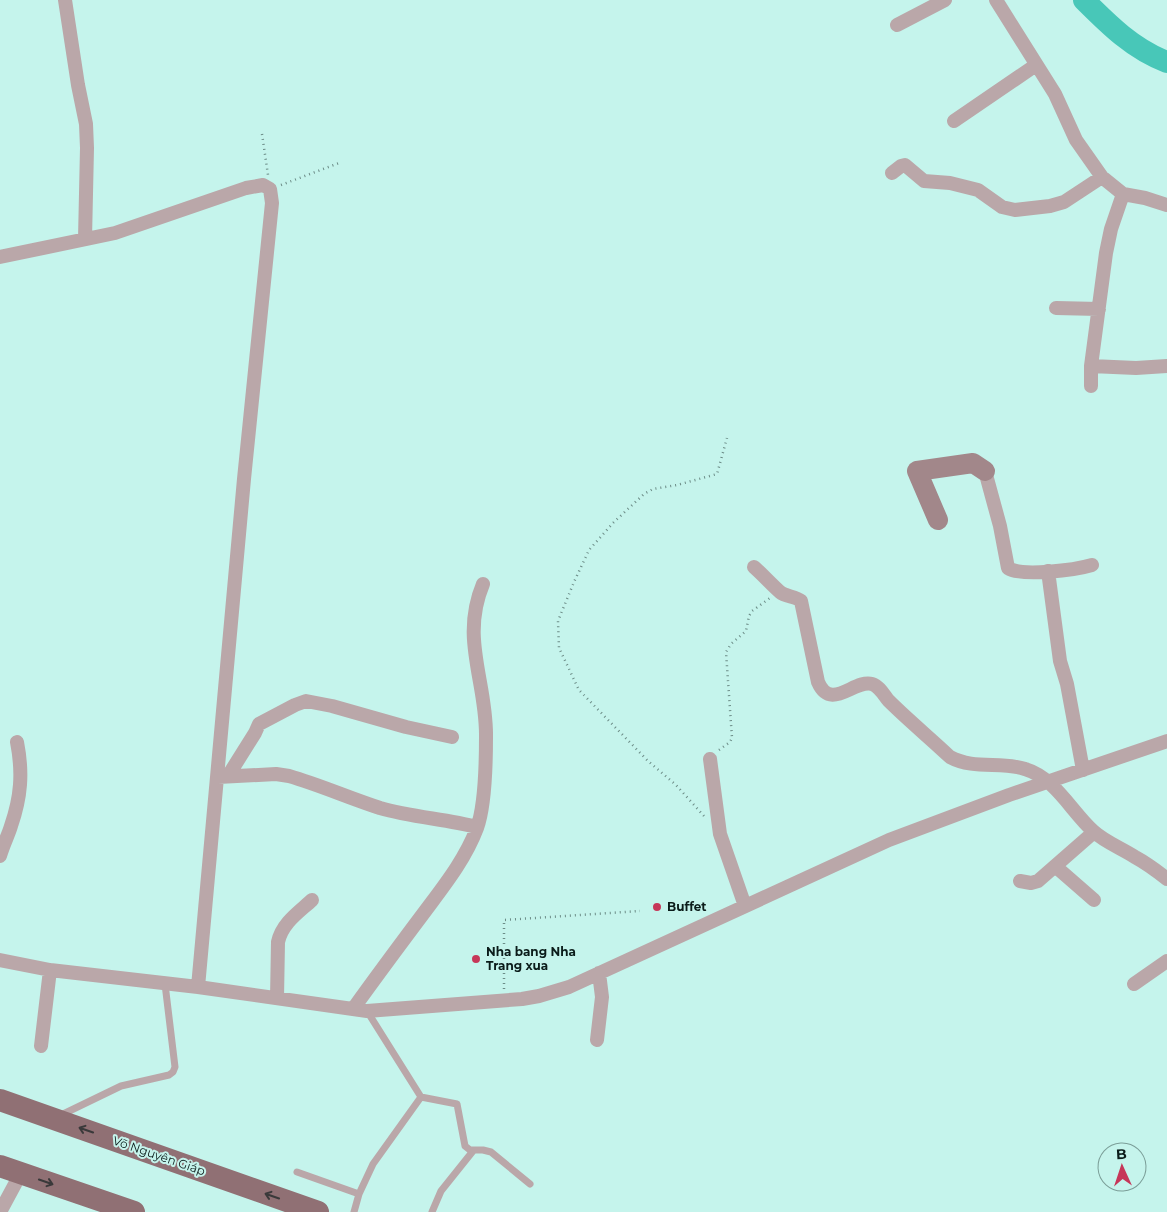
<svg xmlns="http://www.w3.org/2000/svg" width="1167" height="1212" viewBox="0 0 1167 1212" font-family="Montserrat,sans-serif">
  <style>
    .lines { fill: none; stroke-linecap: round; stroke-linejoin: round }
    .river { stroke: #48c7b8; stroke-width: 22 }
    .path { stroke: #6c8c87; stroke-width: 2.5; stroke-dasharray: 1 4; stroke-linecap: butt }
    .lane { stroke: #baa7a9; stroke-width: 7 }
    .street { stroke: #baa7a9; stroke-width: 14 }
    .secondary { stroke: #a2878a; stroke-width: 20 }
    .primary { stroke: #907074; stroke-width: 22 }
    .oneway { stroke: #3a393a }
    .poi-dot { fill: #c63759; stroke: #c5f4ec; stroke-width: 2 }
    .labels { text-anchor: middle; stroke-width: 4; stroke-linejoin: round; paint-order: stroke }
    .poi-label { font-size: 12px; font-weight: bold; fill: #0b1c1a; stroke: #c5f4ec; text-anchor: start }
    .street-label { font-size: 12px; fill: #0b1c1a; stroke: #c5f4ec }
  </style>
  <rect width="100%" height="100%" fill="#c5f4ec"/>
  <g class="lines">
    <path class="river" d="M 1084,0 C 1109,25 1133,49 1167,62"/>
    <path class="path" d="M 262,134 L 268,175
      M 281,185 L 339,163
      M 719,750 L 730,742 L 732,738 L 726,652 L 731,644 L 746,631 L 749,616 L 752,611 L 770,598
      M 704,816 L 676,785 L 648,761 L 579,690 L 559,648 L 558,621 L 574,582 L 589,550 L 613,523 L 644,494 L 653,489 L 677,485 L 717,474 L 727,438
      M 504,989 L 504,920 L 640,911"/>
    <path class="lane" d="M 421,1097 L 457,1104 L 465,1146 L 470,1150 L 483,1150 L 491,1152 L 530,1184
      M 59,1116 L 121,1086 L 169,1075 L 173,1072 L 175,1067 L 165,984
      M 297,1172 L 359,1194
      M 354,1212 L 359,1194 L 373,1164 L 421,1097 L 367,1011
      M 432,1212 L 441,1191 L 473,1151"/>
    <path class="street" d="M 65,0 L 78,85 L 86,124 L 87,148 L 85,239
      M 996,0 L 1055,94 L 1076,140 L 1102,177 L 1123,194 L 1145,198 L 1167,205
      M 897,25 L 945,0
      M 954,121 L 1036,65
      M 892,173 L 901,166 L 905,165 L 924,181 L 950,183 L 978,190 L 1002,207 L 1015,210 L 1050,206 L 1064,202 L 1102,177
      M 0,257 L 115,233 L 246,188 L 263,185 L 270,189 L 272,203 L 244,479 L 198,987
      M 1056,308 L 1099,309
      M 1091,366 L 1136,368 L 1167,366
      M 1091,386 L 1091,366 L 1106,253 L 1111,229 L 1123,194
      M 985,471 L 1000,526 L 1008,568 C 1022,577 1075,570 1092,565
      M 754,567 C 763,575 771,584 780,592 C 786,597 795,596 801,601 L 818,682 C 831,712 854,679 872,684 C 879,686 884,695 888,700 C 908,720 930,738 950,757 C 974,770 1001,761 1025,769 C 1055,778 1071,811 1093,831 C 1105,842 1121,848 1135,857 C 1146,863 1157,871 1167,879
      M 1048,571 L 1060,661 L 1067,684 L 1083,770
      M 710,759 L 720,834 L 745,906
      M 228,776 L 255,733 L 259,724 L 295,705 L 306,701 L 332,706 L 406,727 L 452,737
      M 218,777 L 276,774 L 289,776 C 320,785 349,798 380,808 C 411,817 445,819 477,827
      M 0,856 C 3,845 8,836 11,826 C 21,797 23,773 17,742
      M 1055,866 L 1094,900
      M 1020,881 L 1031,883 L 1038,881 L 1094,832
      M 0,960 L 50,970 L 198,987 L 367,1011 L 522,999 L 539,996 L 569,987 L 889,840 L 1009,795 L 1167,741
      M 1134,984 L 1167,961
      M 277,998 L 278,942 C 282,923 299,912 312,900
      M 353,1009 C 376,977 399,946 423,914 C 443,887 465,860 477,828 C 485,806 486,761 486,737 C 487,682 460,639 483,584
      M 597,1040 L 602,997 L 599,973
      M 41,1046 L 50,970
      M 0,1212 L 21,1173"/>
    <path class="secondary" d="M 938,520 L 917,471 L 973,463 L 985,471"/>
    <path class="primary" d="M 0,1100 L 318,1212
      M 0,1166 L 134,1212"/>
  </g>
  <defs><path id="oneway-shaft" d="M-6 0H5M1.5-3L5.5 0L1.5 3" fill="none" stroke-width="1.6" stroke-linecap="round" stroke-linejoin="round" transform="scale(1.25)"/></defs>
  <g class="oneway">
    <use href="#oneway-shaft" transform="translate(86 1130) rotate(-161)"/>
    <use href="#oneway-shaft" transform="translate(46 1182) rotate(19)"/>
    <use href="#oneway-shaft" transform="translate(272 1196) rotate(-161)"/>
  </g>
  <g class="poi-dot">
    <circle cx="657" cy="907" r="5"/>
    <circle cx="476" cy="959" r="5"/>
  </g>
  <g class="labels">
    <g class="poi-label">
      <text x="667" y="911">Buffet</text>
      <text x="486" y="956">Nha bang Nha<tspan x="486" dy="14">Trang xua</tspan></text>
    </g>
    <g class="street-label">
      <text transform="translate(159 1156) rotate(19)" y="4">Võ Nguyên Giáp</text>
    </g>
  </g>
  <g transform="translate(1122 1167) rotate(357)"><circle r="24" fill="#c5f4ec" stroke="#7b9e98"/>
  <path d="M0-4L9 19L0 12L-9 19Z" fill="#c63759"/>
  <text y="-8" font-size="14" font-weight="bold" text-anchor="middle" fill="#0b1c1a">B</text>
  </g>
</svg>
